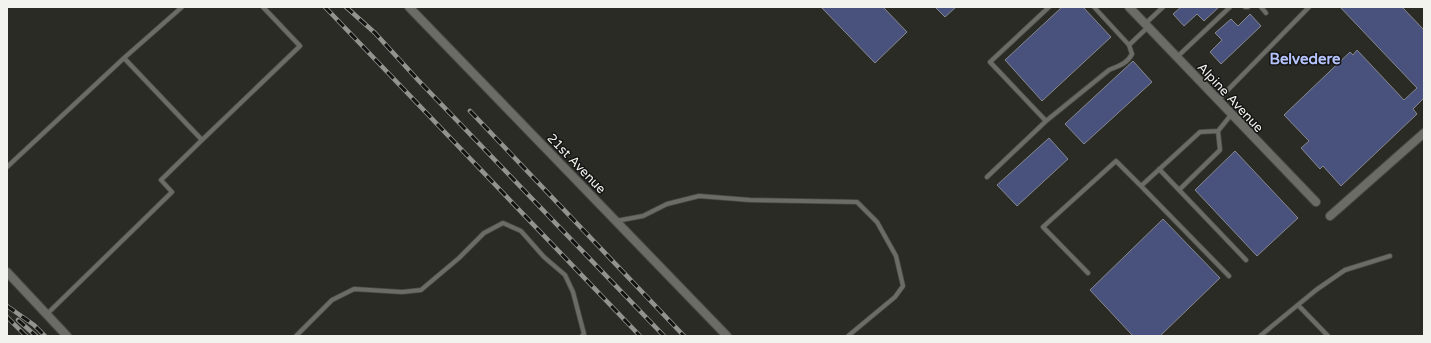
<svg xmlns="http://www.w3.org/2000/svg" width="1431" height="343" viewBox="0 0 1431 343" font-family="'Varela Round',sans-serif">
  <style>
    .building { fill: #49527d; stroke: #86888d }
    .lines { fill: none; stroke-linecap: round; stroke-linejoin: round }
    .service-casing { stroke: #494945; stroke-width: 5.5 }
    .minor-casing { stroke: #494945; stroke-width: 10 }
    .service { stroke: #6c6c67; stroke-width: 4 }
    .minor { stroke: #6c6c67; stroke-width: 8 }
    .rail-casing { stroke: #93938f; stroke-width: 4.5 }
    .rail { stroke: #131311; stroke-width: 3; stroke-dasharray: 9; stroke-linecap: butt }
    .labels { text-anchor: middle; stroke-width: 3; stroke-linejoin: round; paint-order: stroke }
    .street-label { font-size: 13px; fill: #f2f2ef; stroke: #131311 }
    .quarter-label { font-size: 15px; font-weight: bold; fill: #b5c3fb; stroke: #131311 }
  </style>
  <rect width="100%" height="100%" fill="#2b2b26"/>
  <path class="building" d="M 821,7 L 883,7 L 907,32 L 875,63 Z
    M 935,7 L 956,7 L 945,17 Z
    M 1062,7 L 1083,7 L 1111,37 L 1042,101 L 1005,60 Z
    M 1181,7 L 1219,7 L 1204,21 L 1197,14 L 1184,26 L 1173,14 Z
    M 1340,7 L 1402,7 L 1424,30 L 1424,98 L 1413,109 L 1417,114 L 1341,186 L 1323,166 L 1320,169 L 1301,148 L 1309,141 L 1284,115 L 1350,52 L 1353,55 L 1357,50 L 1404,100 L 1417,88 Z
    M 1250,14 L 1261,26 L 1221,64 L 1210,52 L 1222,40 L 1215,33 L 1231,19 L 1238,26 Z
    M 1133,61 L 1152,82 L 1084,144 L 1065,124 Z
    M 1049,138 L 1068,159 L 1017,206 L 997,185 Z
    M 1235,151 L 1298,218 L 1257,256 L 1195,190 Z
    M 1163,219 L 1220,278 L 1160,336 L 1133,336 L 1090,290 Z"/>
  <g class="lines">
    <g class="service-casing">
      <path id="service" d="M 1094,7 L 1129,45
        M 1245,7 L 1248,7
        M 1261,7 L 1266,13
        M 1145,24 L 1163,7
        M 1177,57 L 1230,7
        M 124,58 L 182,7
        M 1218,100 L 1309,7
        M 1046,121 L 990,62 L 1049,7
        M 202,140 L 300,46 L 263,7
        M 7,167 L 124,58 L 202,140 L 161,180 L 172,192 L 47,314
        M 1159,169 L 1246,260
        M 987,177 L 1046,121 L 1109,70 C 1118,66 1127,64 1132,54 L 1129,45 L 1148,27
        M 1141,186 L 1200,132 L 1218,131 L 1231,115
        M 1179,190 L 1220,150 L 1218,131
        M 616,221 L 643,216 L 667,204 L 699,196 L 750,200 L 857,202 L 877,222 L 896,256 L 903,286 L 895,297 L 848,336
        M 1088,273 L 1043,227 L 1116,161 L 1141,186 L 1229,276
        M 1299,306 L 1328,336
        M 296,336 L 332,300 L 354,289 L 402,292 L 421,290 L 459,258 L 484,233 L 503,223 L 521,231 L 544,257 L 565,275 L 573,292 L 584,334 L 582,336
        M 1260,336 L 1316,290 L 1345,270 L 1390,256"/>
    </g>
    <g class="minor-casing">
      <path id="minor" d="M 409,7 L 727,336
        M 1129,7 L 1316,202
        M 1330,216 L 1424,133
        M 7,272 L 67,336"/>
    </g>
    <use href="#service" class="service"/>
    <use href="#minor" class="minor"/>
    <g class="rail-casing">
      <path id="rail" d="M 325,7 L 640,336
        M 346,7 L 375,33 L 418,80 L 664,336
        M 470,111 L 684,336
        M 7,306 L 34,325 L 45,336
        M 7,317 L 26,336
        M 18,320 L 36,336"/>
    </g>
    <use href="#rail" class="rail"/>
  </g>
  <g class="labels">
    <g class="street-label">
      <text transform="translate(1231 97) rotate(47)" y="5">Alpine Avenue</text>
      <text transform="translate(577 163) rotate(46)" y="5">21st Avenue</text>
    </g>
    <g class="quarter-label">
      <text x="1305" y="64">Belvedere</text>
    </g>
  </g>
  <rect width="1431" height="343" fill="none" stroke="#f2f2ef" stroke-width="16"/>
</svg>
